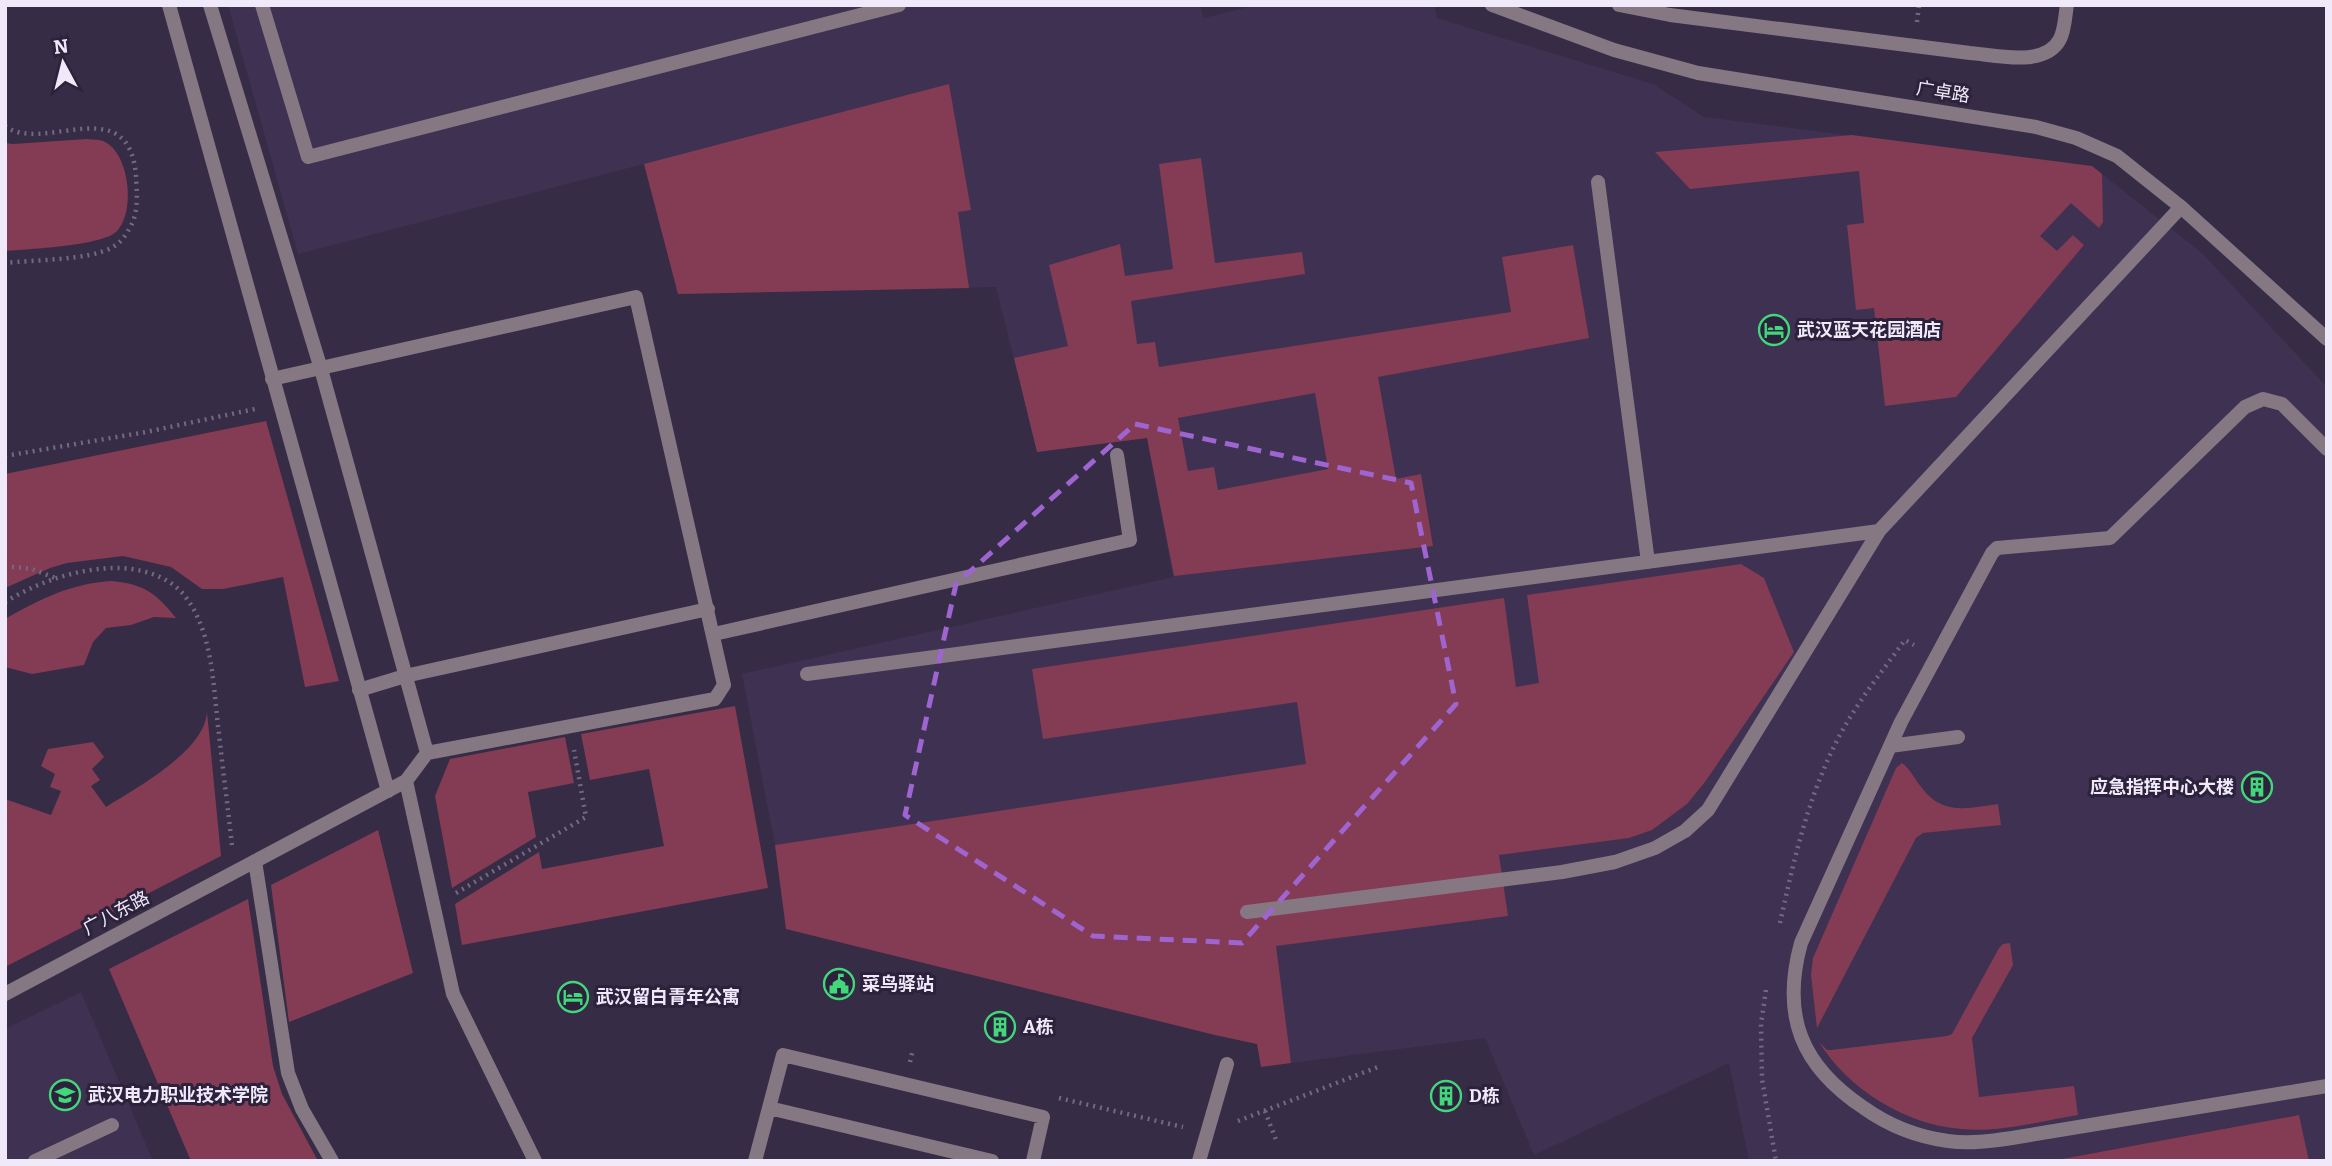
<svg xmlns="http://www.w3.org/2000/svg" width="2332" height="1166" viewBox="0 0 2332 1166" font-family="Bitter,'Noto Sans SC',serif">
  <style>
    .built { fill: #3e3152 }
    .green { fill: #843b54; fill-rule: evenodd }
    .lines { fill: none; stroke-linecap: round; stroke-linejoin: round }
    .path { stroke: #736a81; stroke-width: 4.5; stroke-dasharray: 2 5; stroke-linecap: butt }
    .service { stroke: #857883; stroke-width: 14 }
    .minor { stroke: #857883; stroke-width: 14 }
    .marked { fill: none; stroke: #9e65d1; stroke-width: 5; stroke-dasharray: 14 9; stroke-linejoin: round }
    .labels { text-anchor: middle; stroke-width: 6; stroke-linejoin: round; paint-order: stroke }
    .street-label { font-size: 18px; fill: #efe9fa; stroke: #2c223c }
    .poi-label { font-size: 18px; font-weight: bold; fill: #efe9fa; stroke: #2c223c; text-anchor: start }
  </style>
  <rect width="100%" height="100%" fill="#362c46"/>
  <path class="built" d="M 228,5 L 1200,5 L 1204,18 L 1256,5 L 1434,5 L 1437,18 L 1653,84 L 1704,117 L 2092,166 L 2202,253 L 2327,387 L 2327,1161 L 2309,1161 L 2298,1115 L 2051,1161 L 1749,1161 L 1729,1063 L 1534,1155 L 1485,1038 L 1261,1067 L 1257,1044 L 1215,1035 L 786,929 L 775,845 L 742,674 L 1173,577 L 1147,438 L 1037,452 L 996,287 L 678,294 L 644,164 L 298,254 Z
    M 81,992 L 153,1161 L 5,1161 L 5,1029 Z"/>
  <path class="green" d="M 949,84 L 971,210 L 958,212 L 969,288 L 678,294 L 644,164 Z
    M 1852,135 L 2092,166 L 2102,174 L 2103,222 L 2099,228 L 2071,203 L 2040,236 L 2057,251 L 2073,235 L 2084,245 L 1956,397 L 1885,406 L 1874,308 L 1856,310 L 1847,225 L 1864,223 L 1859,171 L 1690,189 L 1655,152 Z
    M 87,139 C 92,140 98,139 103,141 C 130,152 136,213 116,232 C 100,246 28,249 5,251 L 5,143 L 13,144 Z
    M 1201,158 L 1215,263 L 1302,252 L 1305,274 L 1131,301 L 1137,344 L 1155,342 L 1159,367 L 1511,312 L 1502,257 L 1573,245 L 1589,338 L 1378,377 L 1396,479 L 1421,474 L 1433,546 L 1174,576 L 1147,438 L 1037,452 L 1014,358 L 1068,346 L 1049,265 L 1120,244 L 1125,276 L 1173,269 L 1159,164 ZM 1315,393 L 1328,469 L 1218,490 L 1214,467 L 1188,471 L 1178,418 Z
    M 266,421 L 339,681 L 305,687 L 283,577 L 223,589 L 202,589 L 171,567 L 123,556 L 67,563 L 50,568 L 5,588 L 5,474 Z
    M 1741,564 L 1764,578 L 1794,652 L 1705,782 L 1687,804 L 1652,830 L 1629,838 L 1499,855 L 1508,916 L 1276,946 L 1291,1063 L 1261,1067 L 1257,1044 L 1215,1035 L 786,929 L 775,845 L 1306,764 L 1297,702 L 1043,739 L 1032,669 L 1504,598 L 1516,687 L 1539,683 L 1527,595 Z
    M 112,581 C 144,584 156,593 176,618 L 154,617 L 131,625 L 106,628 L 93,642 L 84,665 L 32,674 L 5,667 L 5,619 C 40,599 72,583 112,581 Z
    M 735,706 L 768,888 L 462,945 L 455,904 L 539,852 L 542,869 L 664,846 L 649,769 L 590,780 L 581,734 Z
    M 207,712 L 221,856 L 5,967 L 5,799 L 51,815 L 61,791 L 50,787 L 55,774 L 41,766 L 48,749 L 93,742 L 104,757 L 92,769 L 100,780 L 91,786 L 106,807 C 136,788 205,751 207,712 Z
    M 565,737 L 574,783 L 528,792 L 536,837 L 452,888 L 435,796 L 450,759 Z
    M 1902,763 C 1910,768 1915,780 1922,788 C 1943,816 1968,808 1998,804 L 2001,825 L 1923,833 L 1916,838 L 1817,1028 L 1811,975 L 1813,958 L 1896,768 Z
    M 378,830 L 413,973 L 289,1022 L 271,885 Z
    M 248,899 L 273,1066 L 282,1094 L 318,1161 L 191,1161 L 109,969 Z
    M 2010,943 L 2013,965 L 1972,1038 L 1979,1097 L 2074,1086 L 2078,1115 C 2041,1121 1999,1133 1961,1129 C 1905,1125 1847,1088 1819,1042 L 1827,1050 L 1831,1050 L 1947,1036 L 1952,1034 L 1999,948 L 2003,944 Z
    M 2299,1115 L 2309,1161 L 2051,1161 Z"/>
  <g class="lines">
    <path class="path" d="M 1917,22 L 1919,5
      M 5,126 C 43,155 129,88 136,176 C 137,193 139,214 129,229 C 125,237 119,244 111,248 C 89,260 32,260 5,263
      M 5,456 L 146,432 L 255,409
      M 5,566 L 32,569 L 58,579
      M 5,602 C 38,582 78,568 117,568 C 140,568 169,576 184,595 C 214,632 213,689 219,734 C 223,771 228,808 232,846
      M 456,893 L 586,817 L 574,750
      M 1780,923 C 1794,859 1809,792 1841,733 C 1859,700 1883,670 1905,640 L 1914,645
      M 1766,990 L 1761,1024 L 1762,1079 L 1776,1161
      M 910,1062 L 913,1049
      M 1059,1098 L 1183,1127
      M 1265,1111 L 1276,1140
      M 1238,1121 L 1378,1067"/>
    <path class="service" d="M 169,5 L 388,791
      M 210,5 L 321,369 L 427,753
      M 262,5 L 308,157 L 899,5
      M 1619,5 L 1670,15 L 1970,53 C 1996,55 2045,68 2060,39 C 2065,29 2065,16 2067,5
      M 1598,182 L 1648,562
      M 2327,449 L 2282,404 L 2263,399 L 2245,407 L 2110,538 L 1997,548 L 1992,553 L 1901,722 L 1801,943 C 1781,1016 1801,1066 1864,1108 C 1888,1125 1918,1137 1948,1141 C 1970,1144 1991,1141 2012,1138 L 2327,1086
      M 714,634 L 1130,540 L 1117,455
      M 807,674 L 1879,531
      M 359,690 L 405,676 L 708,609
      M 1890,746 L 1958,737
      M 406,781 L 453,994 L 535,1161
      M 255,861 L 288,1073 L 302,1109 L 332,1161
      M 1247,912 L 1562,872 L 1615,862 L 1655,848 L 1685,831 L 1708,810 L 1879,531 L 2181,207
      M 5,994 L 406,781 L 427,753 L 715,699 L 724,685 L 636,297 L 272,379
      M 769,1108 L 992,1161
      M 35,1161 L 112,1125
      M 755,1161 L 783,1055 L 1043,1117 L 1033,1161
      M 1199,1161 L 1227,1064"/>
    <path class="minor" d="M 1492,5 L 1614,50 L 1698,73 L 2036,127 L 2076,138 L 2117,156 L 2181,207 L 2327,339"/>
  </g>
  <path class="marked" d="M 1135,424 L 1411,483 L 1456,704 L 1242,943 L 1093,936 L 905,815 L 956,584 Z"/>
  <defs>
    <g id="hotel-ring" transform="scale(1.575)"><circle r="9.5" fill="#2c223c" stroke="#43d77b" stroke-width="1.5"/><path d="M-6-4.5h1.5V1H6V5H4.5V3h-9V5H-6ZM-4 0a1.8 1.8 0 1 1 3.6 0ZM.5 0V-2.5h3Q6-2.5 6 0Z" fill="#43d77b"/></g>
    <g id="building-ring" transform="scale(1.575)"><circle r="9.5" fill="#2c223c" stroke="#43d77b" stroke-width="1.5"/><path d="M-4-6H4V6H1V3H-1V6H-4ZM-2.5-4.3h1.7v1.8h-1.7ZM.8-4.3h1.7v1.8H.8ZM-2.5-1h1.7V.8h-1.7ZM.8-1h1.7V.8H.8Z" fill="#43d77b"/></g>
    <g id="civic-ring" transform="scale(1.575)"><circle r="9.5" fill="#2c223c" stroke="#43d77b" stroke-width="1.5"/><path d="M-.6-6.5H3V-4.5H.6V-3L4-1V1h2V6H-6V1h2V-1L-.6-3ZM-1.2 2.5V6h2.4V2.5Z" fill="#43d77b"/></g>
    <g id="university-ring" transform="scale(1.575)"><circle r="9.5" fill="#2c223c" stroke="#43d77b" stroke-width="1.5"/><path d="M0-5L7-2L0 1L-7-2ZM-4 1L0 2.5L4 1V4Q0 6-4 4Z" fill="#43d77b"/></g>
  </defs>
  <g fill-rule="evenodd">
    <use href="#hotel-ring" x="1774" y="330"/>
    <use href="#building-ring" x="2257" y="787"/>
    <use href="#civic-ring" x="839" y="984"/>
    <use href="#hotel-ring" x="573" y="997"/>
    <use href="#building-ring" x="1000" y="1027"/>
    <use href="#university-ring" x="65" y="1095"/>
    <use href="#building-ring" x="1446" y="1096"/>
  </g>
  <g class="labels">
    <g class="street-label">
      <text transform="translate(1943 92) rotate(9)" y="6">广卓路</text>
      <text transform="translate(116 913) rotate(-28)" y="6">广八东路</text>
    </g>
    <g class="poi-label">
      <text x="1797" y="336">武汉蓝天花园酒店</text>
      <text x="2234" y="793" text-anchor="end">应急指挥中心大楼</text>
      <text x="862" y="990">菜鸟驿站</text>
      <text x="596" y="1003">武汉留白青年公寓</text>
      <text x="1023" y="1033">A栋</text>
      <text x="88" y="1101">武汉电力职业技术学院</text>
      <text x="1469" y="1102">D栋</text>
    </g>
  </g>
  <rect width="2332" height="1166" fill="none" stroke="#efe9fa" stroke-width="14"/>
  <g transform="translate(63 63) rotate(353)" stroke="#2c223c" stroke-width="5" paint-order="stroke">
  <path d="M0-5L12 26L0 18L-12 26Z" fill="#efe9fa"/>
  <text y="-10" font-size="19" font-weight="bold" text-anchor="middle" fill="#efe9fa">N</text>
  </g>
</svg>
